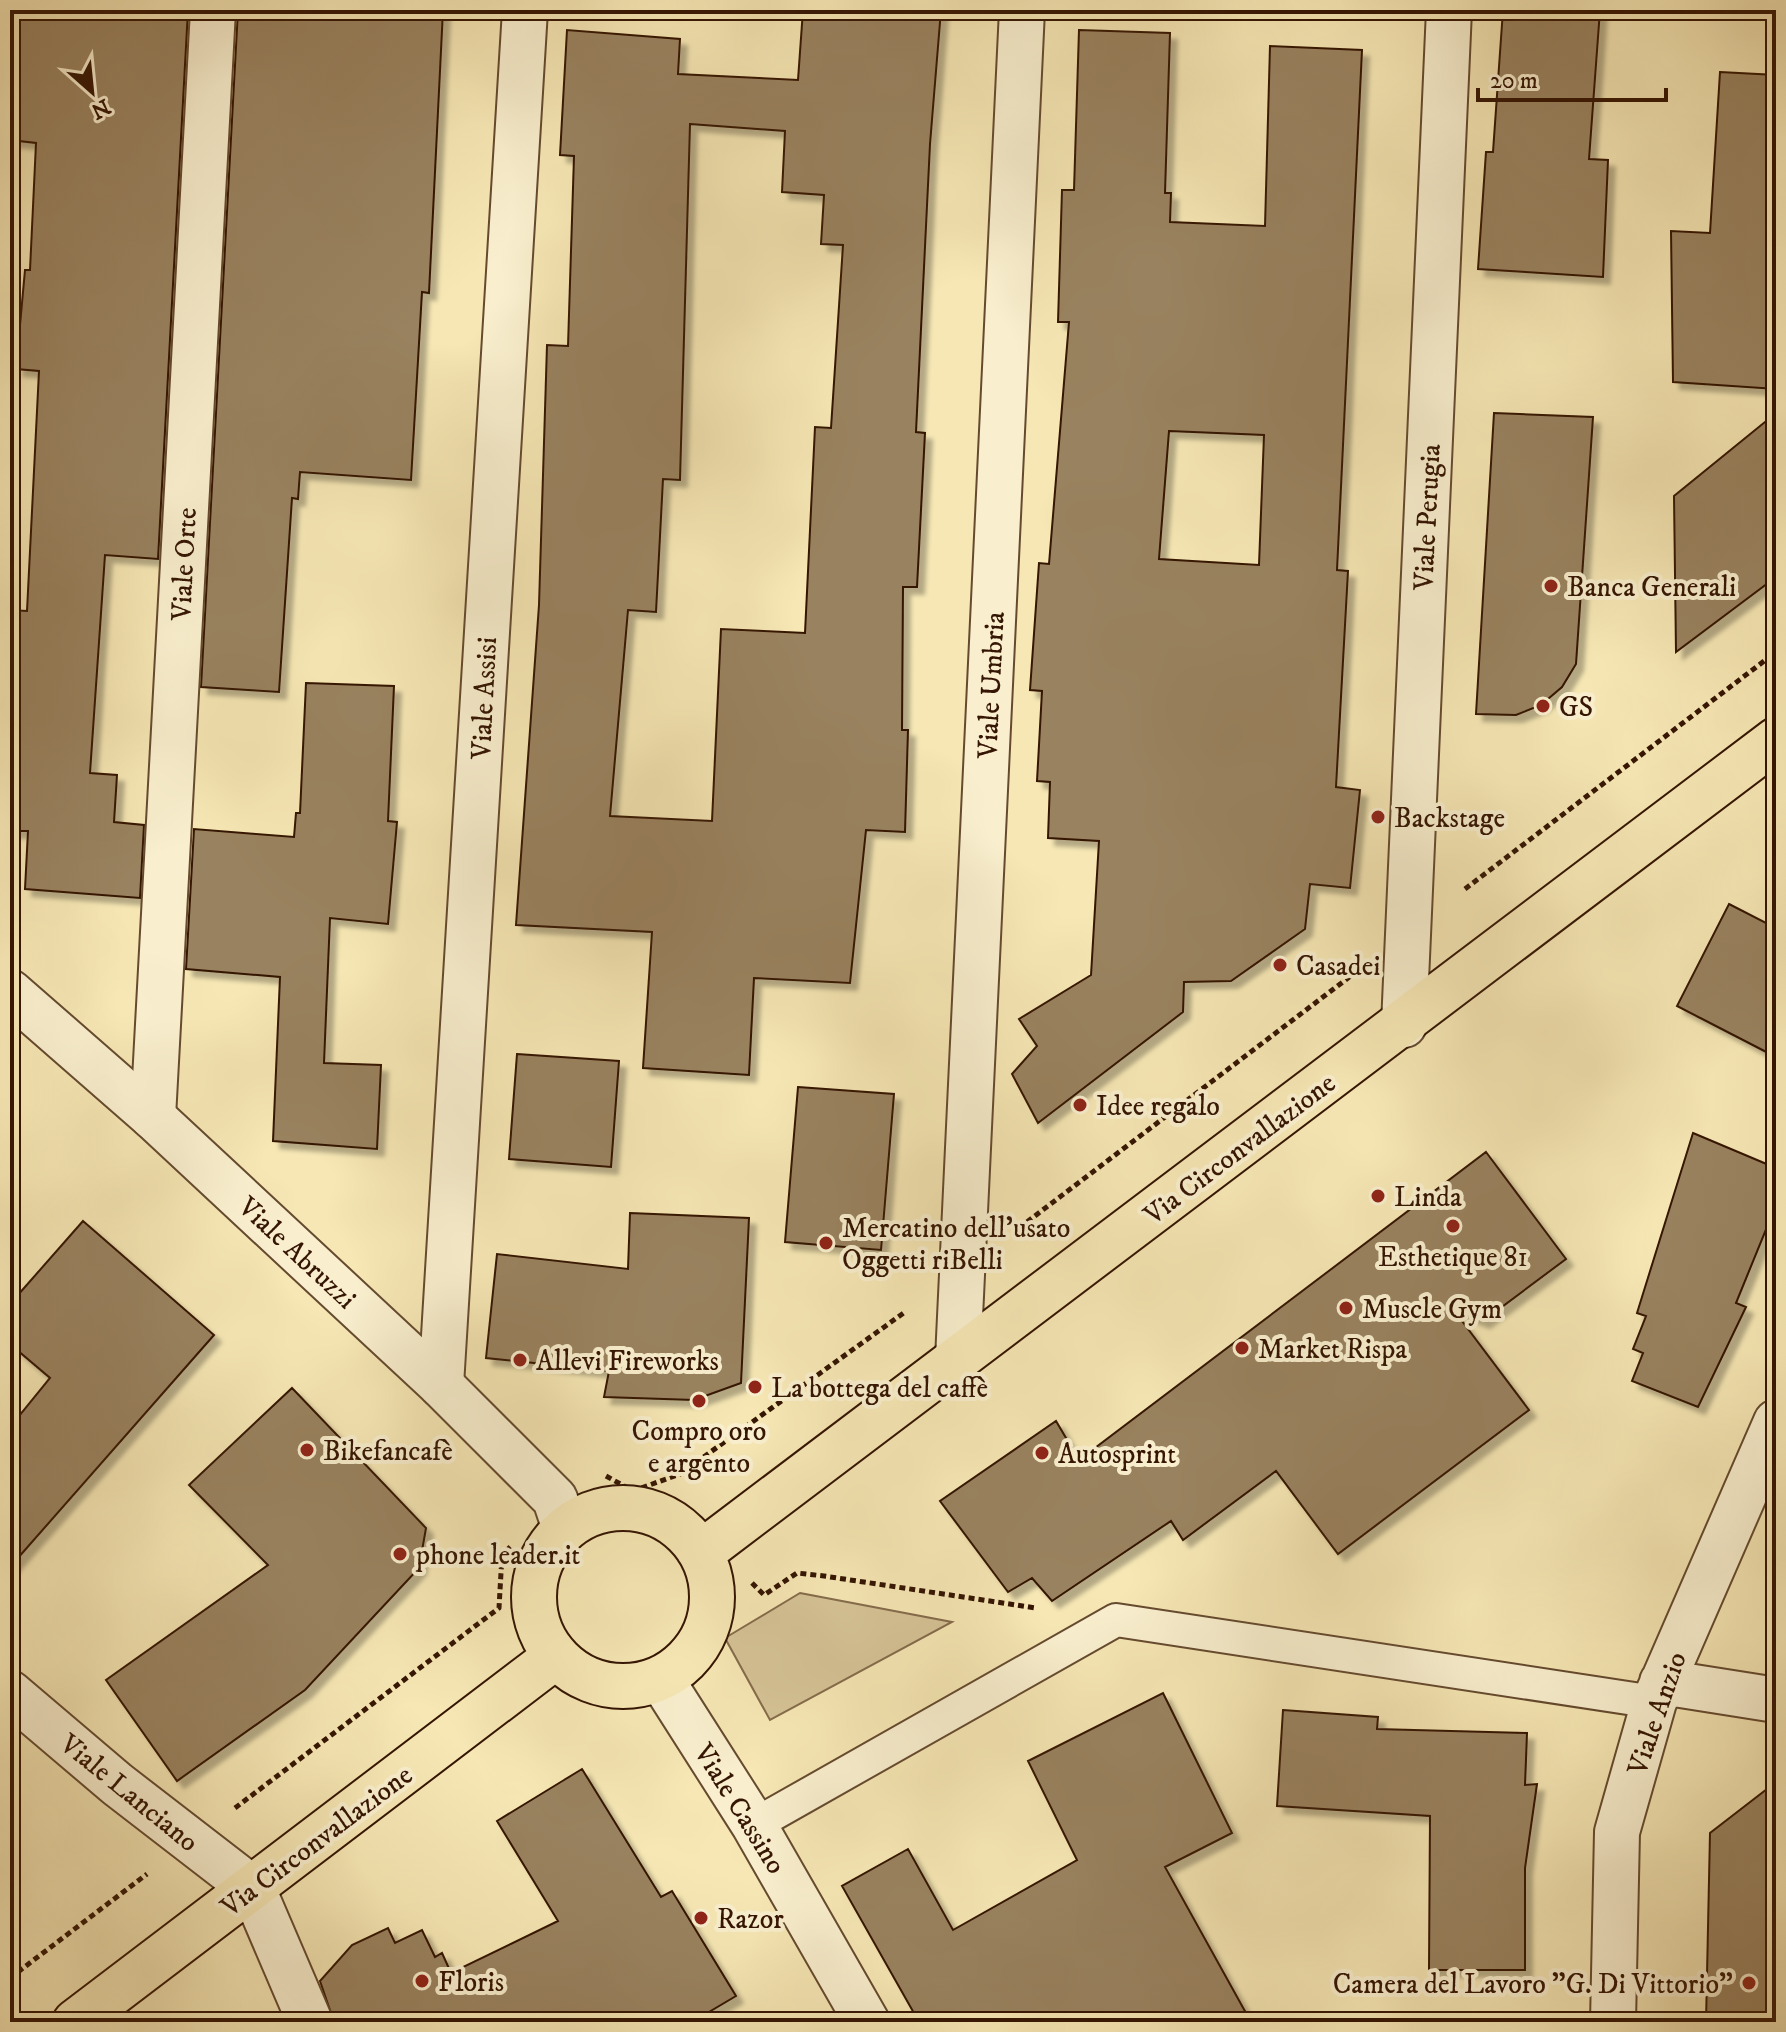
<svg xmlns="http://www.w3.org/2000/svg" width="1786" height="2032" viewBox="0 0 1786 2032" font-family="'IM FELL DW Pica',serif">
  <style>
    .green { fill: #d5c396; stroke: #856c4c; stroke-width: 2 }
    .building { fill: #99825f; stroke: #351503; stroke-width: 2; fill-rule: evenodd; filter: url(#shadow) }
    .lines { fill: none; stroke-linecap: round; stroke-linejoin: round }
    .service-casing { stroke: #654a2f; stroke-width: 36 }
    .minor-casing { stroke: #654a2f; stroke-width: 48 }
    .tertiary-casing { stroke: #654a2f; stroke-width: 48 }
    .primary-casing { stroke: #351503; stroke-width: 48 }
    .path { stroke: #351503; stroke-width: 5; stroke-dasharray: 6 4; stroke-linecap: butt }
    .service { stroke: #f9efce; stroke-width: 32 }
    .minor { stroke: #f9efce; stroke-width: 44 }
    .tertiary { stroke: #f9efce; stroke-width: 44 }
    .primary { stroke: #f6e7b4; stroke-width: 44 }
    .poi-dot { fill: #8f2418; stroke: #f9efce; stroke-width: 3 }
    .labels { text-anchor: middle; stroke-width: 8; stroke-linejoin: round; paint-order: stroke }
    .street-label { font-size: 28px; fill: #351503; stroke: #f9efce }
    .poi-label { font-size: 28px; fill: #351503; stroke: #f9efce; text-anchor: start }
  </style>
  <defs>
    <filter id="shadow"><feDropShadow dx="7" dy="7" stdDeviation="2" flood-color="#0004"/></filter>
  </defs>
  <rect width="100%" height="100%" fill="#f6e7b4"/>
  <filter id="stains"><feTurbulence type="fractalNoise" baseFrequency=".0025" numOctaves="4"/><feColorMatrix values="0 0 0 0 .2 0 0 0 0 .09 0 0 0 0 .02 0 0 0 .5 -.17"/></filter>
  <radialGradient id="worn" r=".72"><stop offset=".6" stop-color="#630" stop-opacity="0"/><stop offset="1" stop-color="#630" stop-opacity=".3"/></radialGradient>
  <path class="green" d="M 800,1593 L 952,1622 L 770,1720 L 725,1638 Z"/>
  <path class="building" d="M 10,10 L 188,10 L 158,559 L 105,555 L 90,773 L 117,775 L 114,822 L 144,825 L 140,898 L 25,889 L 28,831 L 10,831 L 10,610 L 27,611 L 39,371 L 16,369 L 25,270 L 30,270 L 36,143 L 10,140 Z
    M 238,10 L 443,10 L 429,293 L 422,292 L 411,480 L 300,472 L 298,499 L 292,498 L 279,692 L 201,687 Z
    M 803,10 L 941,10 L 930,144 L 916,432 L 925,433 L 917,587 L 903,587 L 902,730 L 908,730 L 905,832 L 866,830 L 850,983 L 754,978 L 749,1075 L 643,1068 L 652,932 L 516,925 L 539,605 L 547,345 L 568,346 L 574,156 L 560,155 L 567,30 L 680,39 L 678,74 L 798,80 ZM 690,124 L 785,131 L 782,192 L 824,195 L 821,244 L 843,245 L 831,428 L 815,427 L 805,633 L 721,629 L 712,821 L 610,816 L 628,610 L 656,612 L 663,479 L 680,480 Z
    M 1503,10 L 1600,10 L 1589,159 L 1608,160 L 1603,277 L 1478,269 L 1486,152 L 1493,152 Z
    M 1079,30 L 1170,33 L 1165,193 L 1171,193 L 1170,222 L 1265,226 L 1270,46 L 1362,50 L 1337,570 L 1348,571 L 1336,787 L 1360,790 L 1350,888 L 1310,884 L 1305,929 L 1231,981 L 1184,982 L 1183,1012 L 1038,1123 L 1012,1074 L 1037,1046 L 1019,1019 L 1091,975 L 1099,841 L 1048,838 L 1050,782 L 1037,781 L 1042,691 L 1030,690 L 1039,563 L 1049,564 L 1069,322 L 1058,322 L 1062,190 L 1074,190 ZM 1169,431 L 1264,435 L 1259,565 L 1159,559 Z
    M 1720,72 L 1776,75 L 1776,389 L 1673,382 L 1671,231 L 1710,233 Z
    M 1494,413 L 1593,417 L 1576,664 L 1562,687 L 1541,705 L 1516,715 L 1476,714 Z
    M 1776,413 L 1776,577 L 1676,652 L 1674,496 Z
    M 306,683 L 394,686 L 388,821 L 397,822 L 388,924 L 330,918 L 324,1063 L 381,1065 L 377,1149 L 273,1141 L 280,977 L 186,969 L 194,829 L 294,837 L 296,813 L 300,813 Z
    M 1729,904 L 1776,928 L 1776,1057 L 1677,1006 Z
    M 517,1054 L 619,1061 L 611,1167 L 509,1159 Z
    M 798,1087 L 894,1094 L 881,1250 L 785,1242 Z
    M 1693,1133 L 1776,1168 L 1776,1205 L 1736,1303 L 1746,1307 L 1698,1407 L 1632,1381 L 1643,1353 L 1633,1349 L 1646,1316 L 1637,1313 Z
    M 1486,1152 L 1566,1259 L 1483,1321 L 1453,1309 L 1529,1410 L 1338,1554 L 1276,1471 L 1183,1540 L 1171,1521 L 1052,1601 L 1032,1578 L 1008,1592 L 940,1501 L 1056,1421 L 1079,1460 Z
    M 630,1213 L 749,1218 L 741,1383 L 694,1400 L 604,1397 L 609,1371 L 486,1358 L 497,1254 L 628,1269 Z
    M 83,1221 L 214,1335 L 10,1567 L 10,1427 L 50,1378 L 10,1344 L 10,1304 Z
    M 292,1388 L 426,1528 L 419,1568 L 305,1690 L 177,1781 L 106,1680 L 268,1565 L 189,1485 Z
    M 1163,1693 L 1232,1833 L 1165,1867 L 1251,2022 L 919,2022 L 842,1886 L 908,1849 L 953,1930 L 1077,1860 L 1028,1761 Z
    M 1283,1710 L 1378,1717 L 1377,1729 L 1527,1733 L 1525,1785 L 1537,1784 L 1525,1868 L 1525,1970 L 1429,1970 L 1430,1816 L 1277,1806 Z
    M 582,1769 L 661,1897 L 672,1891 L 736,1996 L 692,2022 L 334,2022 L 320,1981 L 352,1945 L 388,1928 L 395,1943 L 422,1930 L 435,1957 L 442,1953 L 451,1973 L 558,1921 L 497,1821 Z
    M 1776,1782 L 1776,2022 L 1706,2022 L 1710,1833 Z"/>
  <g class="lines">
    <g class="service-casing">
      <path id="service" d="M 754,1825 L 1116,1620 L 1654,1702"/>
    </g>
    <g class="minor-casing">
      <path id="minor" d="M 1404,1025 L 1449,10
        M 153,1117 L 213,10
        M 958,1359 L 1022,10
        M 441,1385 L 525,10
        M 661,1679 L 754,1825 L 867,2022
        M 1662,1682 L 1776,1700
        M 10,1693 L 117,1784 L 253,1889 L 310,2022
        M 1613,2022 L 1617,1832 L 1654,1702 L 1776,1422"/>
    </g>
    <g class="tertiary-casing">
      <path id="tertiary" d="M 10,992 L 153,1117 L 441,1385 L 555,1499 L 565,1529"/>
    </g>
    <g class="primary-casing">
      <path id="primary" d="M534 1597a89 89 0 1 1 178 0a89 89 0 1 1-178 0Z
        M 698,1549 L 714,1543 L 1776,740
        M 75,2022 L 555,1657"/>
    </g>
    <path class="path" d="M 1465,889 L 1776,652
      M 1019,1228 L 1352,975
      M 606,1476 L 633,1491 L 680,1474 L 905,1312
      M 633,1491 L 661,1509
      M 752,1583 L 764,1595 L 797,1573 L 824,1576 L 1036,1608
      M 235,1808 L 499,1608 L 502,1555 L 512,1545
      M 10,1978 L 147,1874"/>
    <use href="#service" class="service"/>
    <use href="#minor" class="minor"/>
    <use href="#tertiary" class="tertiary"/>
    <use href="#primary" class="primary"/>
  </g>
  <g class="poi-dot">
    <circle cx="1551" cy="586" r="8"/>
    <circle cx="1543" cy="706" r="8"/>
    <circle cx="1378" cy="817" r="8"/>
    <circle cx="1280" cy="965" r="8"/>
    <circle cx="1080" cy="1105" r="8"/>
    <circle cx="1378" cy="1196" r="8"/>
    <circle cx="1453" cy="1226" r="8"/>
    <circle cx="826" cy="1243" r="8"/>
    <circle cx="1346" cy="1308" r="8"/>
    <circle cx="1242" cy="1348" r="8"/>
    <circle cx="520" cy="1360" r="8"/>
    <circle cx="755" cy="1387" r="8"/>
    <circle cx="699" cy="1401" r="8"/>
    <circle cx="307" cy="1450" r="8"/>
    <circle cx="1042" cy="1453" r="8"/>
    <circle cx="400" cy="1554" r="8"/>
    <circle cx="701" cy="1918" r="8"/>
    <circle cx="422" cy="1981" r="8"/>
    <circle cx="1749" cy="1983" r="8"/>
  </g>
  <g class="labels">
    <g class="street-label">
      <text transform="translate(1426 517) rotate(-87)" y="10">Viale Perugia</text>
      <text transform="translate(183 564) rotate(-87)" y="10">Viale Orte</text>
      <text transform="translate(990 685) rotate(-87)" y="10">Viale Umbria</text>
      <text transform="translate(483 698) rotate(-87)" y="10">Viale Assisi</text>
      <text transform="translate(1239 1148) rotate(-37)" y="10">Via Circonvallazione</text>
      <text transform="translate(298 1252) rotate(43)" y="10">Viale Abruzzi</text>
      <text transform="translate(1656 1713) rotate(-71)" y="10">Viale Anzio</text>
      <text transform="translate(130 1792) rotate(39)" y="10">Viale Lanciano</text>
      <text transform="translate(741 1808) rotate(58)" y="10">Viale Cassino</text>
      <text transform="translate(316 1840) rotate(-37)" y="10">Via Circonvallazione</text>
    </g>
    <g class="poi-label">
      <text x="1567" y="596">Banca Generali</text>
      <text x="1559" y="716">GS</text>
      <text x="1394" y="827">Backstage</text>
      <text x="1296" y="975">Casadei</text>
      <text x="1096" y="1115">Idee regalo</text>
      <text x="1394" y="1206">Linda</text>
      <text x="842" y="1237">Mercatino dell'usato<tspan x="842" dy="32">Oggetti riBelli</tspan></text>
      <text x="1453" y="1266" text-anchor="middle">Esthetique 81</text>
      <text x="1362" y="1318">Muscle Gym</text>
      <text x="1258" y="1358">Market Rispa</text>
      <text x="536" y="1370">Allevi Fireworks</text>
      <text x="771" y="1397">La bottega del caffè</text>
      <text x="699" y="1440" text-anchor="middle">Compro oro<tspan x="699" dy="32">e argento</tspan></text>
      <text x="323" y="1460">Bikefancafè</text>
      <text x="1058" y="1463">Autosprint</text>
      <text x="416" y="1564">phone leader.it</text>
      <text x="717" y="1928">Razor</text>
      <text x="438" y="1991">Floris</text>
      <text x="1733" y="1993" text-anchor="end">Camera del Lavoro "G. Di Vittorio"</text>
    </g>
  </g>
  <rect width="1786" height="2032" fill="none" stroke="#f6e7b4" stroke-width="40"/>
  <rect x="12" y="12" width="1762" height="2008" fill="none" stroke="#351503" stroke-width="4"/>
  <rect x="20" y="20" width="1746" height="1992" fill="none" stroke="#351503" stroke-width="2"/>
  <g transform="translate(92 92) rotate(153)" stroke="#f9efce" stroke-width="6" paint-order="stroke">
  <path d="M0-6L14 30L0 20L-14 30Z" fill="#351503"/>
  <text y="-12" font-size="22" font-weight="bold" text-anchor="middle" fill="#351503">N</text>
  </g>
  <path d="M1478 88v12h188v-12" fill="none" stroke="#351503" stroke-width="4"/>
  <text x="1490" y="88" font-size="24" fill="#351503" stroke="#f9efce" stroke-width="6" paint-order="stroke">20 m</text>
  <rect width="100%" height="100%" filter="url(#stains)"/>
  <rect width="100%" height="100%" fill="url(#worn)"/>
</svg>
